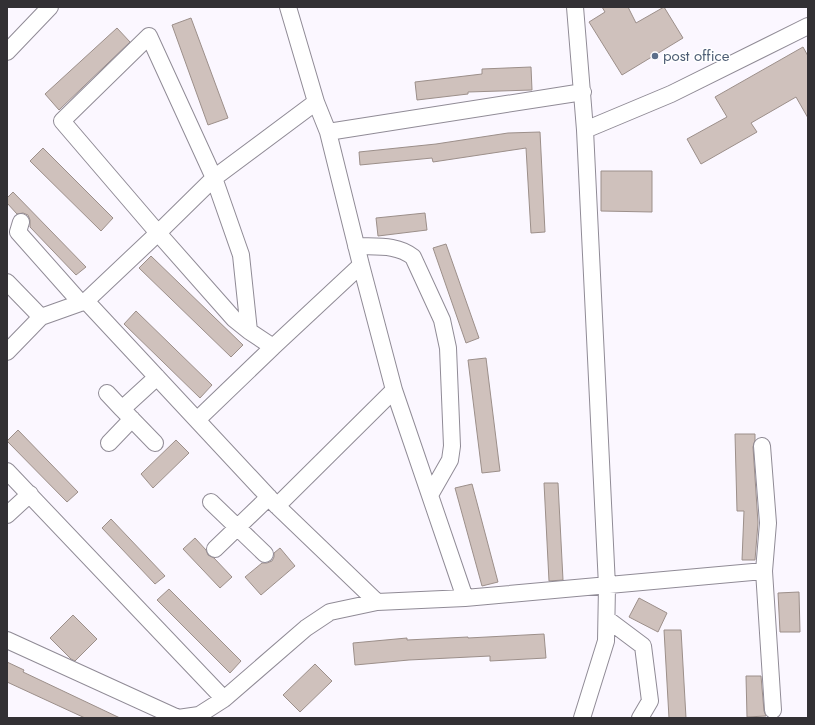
<svg xmlns="http://www.w3.org/2000/svg" width="815" height="725" viewBox="0 0 815 725" font-family="Jost,sans-serif">
  <style>
    .building { fill: #cfc1bc; stroke: #9c8f8a }
    .lines { fill: none; stroke-linecap: round; stroke-linejoin: round }
    .minor-casing { stroke: #908b96; stroke-width: 18 }
    .minor { stroke: #fff; stroke-width: 16 }
    .service-dot { fill: #5c6f8a; stroke: #fff; stroke-width: 1.5 }
    .labels { text-anchor: middle; stroke-width: 3; stroke-linejoin: round; paint-order: stroke }
    .service-label { font-size: 15px; fill: #4e5e75; stroke: #fff; text-anchor: start }
  </style>
  <rect width="100%" height="100%" fill="#fbf7ff"/>
  <path class="building" d="M 602,7 L 628,7 L 636,23 L 664,7 L 683,38 L 622,75 L 589,22 L 605,12 Z
    M 191,18 L 228,118 L 208,125 L 172,25 Z
    M 117,28 L 130,42 L 59,110 L 45,94 Z
    M 803,47 L 808,56 L 808,118 L 796,97 L 751,123 L 757,132 L 701,164 L 687,139 L 727,117 L 715,97 Z
    M 531,67 L 532,90 L 468,92 L 468,94 L 417,100 L 415,82 L 482,74 L 482,69 Z
    M 540,132 L 545,232 L 531,233 L 526,148 L 433,162 L 432,158 L 360,165 L 359,152 L 436,144 L 508,133 Z
    M 43,148 L 113,218 L 101,231 L 30,161 Z
    M 601,171 L 652,171 L 652,212 L 601,211 Z
    M 13,192 L 86,267 L 76,275 L 30,227 L 30,220 L 28,215 L 23,213 L 17,214 L 7,203 L 7,198 Z
    M 425,213 L 427,230 L 378,236 L 376,218 Z
    M 446,244 L 479,338 L 466,343 L 433,248 Z
    M 151,256 L 243,345 L 231,357 L 139,268 Z
    M 136,311 L 212,385 L 200,398 L 124,324 Z
    M 486,358 L 500,471 L 482,473 L 468,360 Z
    M 18,430 L 78,492 L 67,502 L 7,441 Z
    M 735,434 L 755,434 L 755,440 L 753,447 L 758,523 L 755,560 L 742,560 L 744,511 L 737,511 Z
    M 176,440 L 189,453 L 153,488 L 141,474 Z
    M 544,483 L 558,483 L 563,580 L 549,581 Z
    M 472,484 L 498,582 L 482,586 L 455,488 Z
    M 111,519 L 165,576 L 155,584 L 102,528 Z
    M 195,538 L 206,550 L 208,555 L 214,558 L 232,577 L 220,588 L 183,549 Z
    M 280,548 L 295,566 L 261,595 L 245,577 L 262,563 L 267,563 L 272,561 L 274,557 L 274,553 Z
    M 169,589 L 241,661 L 230,673 L 157,600 Z
    M 799,592 L 800,632 L 780,632 L 778,593 Z
    M 639,598 L 667,613 L 658,632 L 629,617 Z
    M 73,615 L 97,639 L 75,661 L 71,659 L 50,638 Z
    M 664,630 L 681,630 L 686,718 L 669,718 Z
    M 544,634 L 546,658 L 490,661 L 490,656 L 409,660 L 355,665 L 353,643 L 407,638 L 407,640 L 468,637 L 468,638 Z
    M 7,662 L 24,670 L 23,672 L 120,718 L 85,718 L 7,682 Z
    M 315,664 L 332,681 L 300,712 L 283,695 Z
    M 746,676 L 761,676 L 764,711 L 766,716 L 747,717 Z"/>
  <g class="lines">
    <g class="minor-casing">
      <path id="minor" d="M 288,7 L 316,102 L 328,132
        M 575,7 L 585,130 L 607,586 L 606,641 L 582,718
        M 7,52 L 50,7
        M 585,130 L 671,94 L 808,26
        M 21,222 L 18,232 L 81,303
        M 356,246 C 376,247 397,244 413,257 L 442,320 L 448,348 L 452,446 L 450,460 L 430,495
        M 7,282 L 41,317 L 7,352
        M 86,301 L 158,233 L 214,178 L 316,102
        M 41,317 L 86,301 L 277,506 L 377,602
        M 249,331 L 241,255 L 214,178 L 149,36 L 62,121 L 158,233 L 234,319 L 249,331 L 273,347 L 361,265
        M 107,393 L 122,409
        M 197,420 L 273,347
        M 109,443 L 132,419
        M 155,443 L 122,409 L 157,377
        M 762,446 L 768,523 L 764,571 L 773,710
        M 7,471 L 224,699
        M 211,502 L 265,554
        M 277,506 L 394,390
        M 7,515 L 30,494
        M 215,549 L 269,497
        M 465,598 L 394,390 L 361,265 L 328,132 L 583,92
        M 607,619 L 643,646 L 650,701 L 640,718
        M 7,640 L 178,718 L 199,715 L 224,699 L 306,628 L 330,612 L 377,602 L 465,598 L 764,571"/>
    </g>
    <use href="#minor" class="minor"/>
  </g>
  <circle class="service-dot" cx="655" cy="56" r="4"/>
  <g class="labels">
    <g class="service-label">
      <text x="663" y="61">post office</text>
    </g>
  </g>
  <rect width="815" height="725" fill="none" stroke="#323034" stroke-width="16"/>
</svg>
